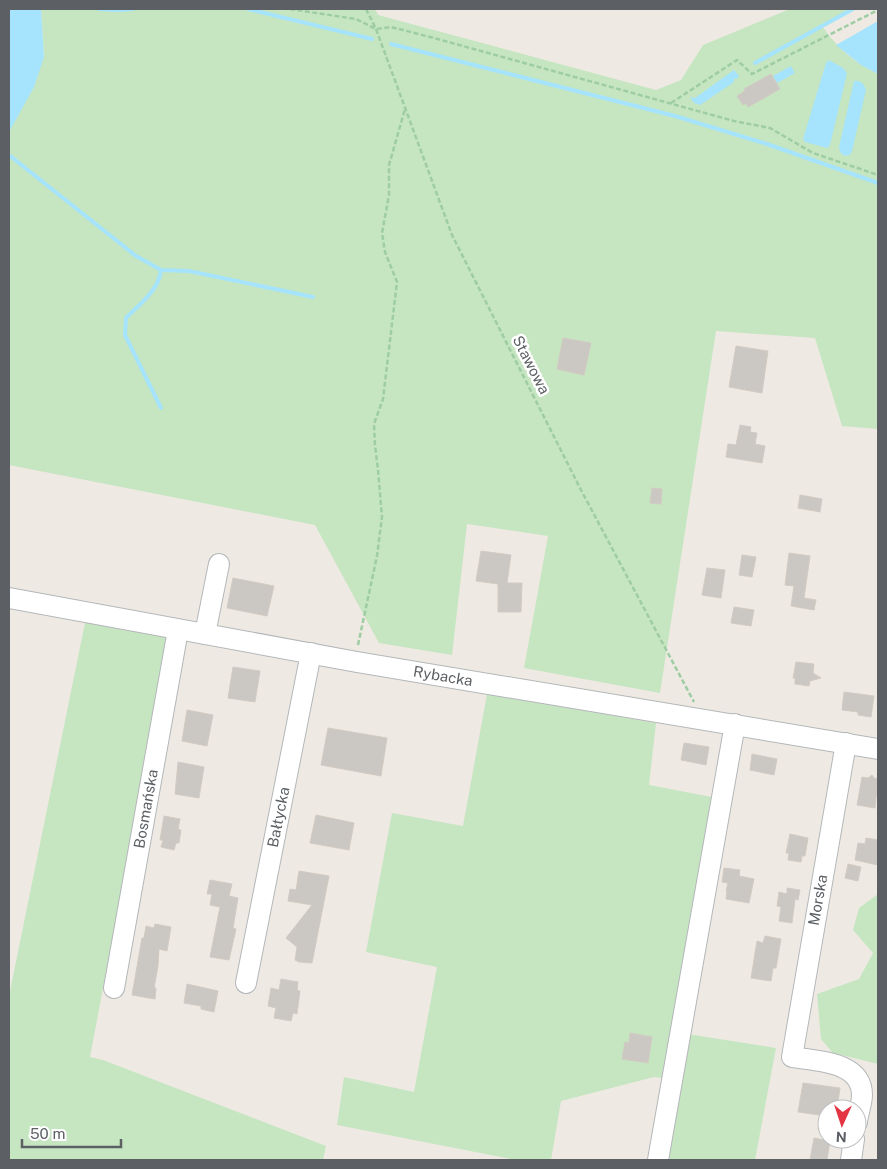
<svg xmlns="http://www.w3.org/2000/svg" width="887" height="1169" viewBox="0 0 887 1169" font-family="'Public Sans',sans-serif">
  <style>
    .green { fill: #c6e5c1 }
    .water { fill: #a5e4fc }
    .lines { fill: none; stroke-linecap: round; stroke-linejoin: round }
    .stream { stroke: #a5e4fc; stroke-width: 4 }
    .building { fill: #cbc7c3; stroke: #d2cbc2 }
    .minor-casing { stroke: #b4b7ba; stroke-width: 22 }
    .path { stroke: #9ecda3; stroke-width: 2.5; stroke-dasharray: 5 2.5; stroke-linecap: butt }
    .minor { stroke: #fff; stroke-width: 20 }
    .labels { text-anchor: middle; stroke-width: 5; stroke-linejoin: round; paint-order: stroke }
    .street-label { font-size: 15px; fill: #5c6064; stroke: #fff }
  </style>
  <rect width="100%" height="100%" fill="#eeeae3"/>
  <path class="green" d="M 41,9 L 375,9 L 378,15 L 656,90 L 681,80 L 703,45 L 790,9 L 846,9 L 845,13 L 822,26 C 839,50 853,61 878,74 L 878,429 L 842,426 L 815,338 L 716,331 L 660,693 L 524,668 L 548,536 L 467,524 L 452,655 L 379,643 L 315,525 L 9,465 L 9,56 L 44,56 Z
    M 86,618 L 170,632 L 90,1057 L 103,1060 L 326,1146 L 323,1160 L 9,1160 L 9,996 Z
    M 487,694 L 656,723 L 649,785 L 727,800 L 687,1034 L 776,1048 L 755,1160 L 664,1160 L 677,1080 L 654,1077 L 561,1101 L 551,1160 L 516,1160 L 337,1125 L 344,1077 L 414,1092 L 437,967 L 366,952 L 392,813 L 463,826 Z
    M 878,894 L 878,1064 L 833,1053 L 821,1039 L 817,994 L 859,979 L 873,953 L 853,930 L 859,908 Z"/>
  <path class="water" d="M 9,9 L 41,9 L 44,57 L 34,87 L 9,132 Z
    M 878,21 L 878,74 L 861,65 L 836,45 Z
    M 829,60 L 843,68 L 847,73 L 830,145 L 827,148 L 805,142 L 803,139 L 826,63 Z
    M 791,66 L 795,73 L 777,83 L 773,76 Z
    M 734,70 L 739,76 L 738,78 L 734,79 L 734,82 L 700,105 L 694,103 L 690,97 L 695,98 Z
    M 854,81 C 861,80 864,84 866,90 L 852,151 L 850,155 C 843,157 840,154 839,147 Z"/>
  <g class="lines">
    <path class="stream" d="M 99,9 L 118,10 L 133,9
      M 248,9 L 372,39
      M 391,44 L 675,116 L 767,144 L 878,183
      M 755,63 L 853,9
      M 9,155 L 136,256 L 161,270 L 189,271 L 313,297
      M 161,408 L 125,335 L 126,318 C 140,304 159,290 161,270"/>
  </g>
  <path class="building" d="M 771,74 L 780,89 L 748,107 L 746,103 L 743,105 L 737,96 L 745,91 L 744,89 Z
    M 563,338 L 591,343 L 584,375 L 557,369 Z
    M 736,346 L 768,351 L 762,393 L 729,387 Z
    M 740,425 L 751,427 L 750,432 L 757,433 L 755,444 L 765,446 L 762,463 L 726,457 L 728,444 L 736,445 Z
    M 652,488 L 662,489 L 661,504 L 650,503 Z
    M 800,495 L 822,499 L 820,512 L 798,508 Z
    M 481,551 L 511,555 L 507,583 L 522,583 L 521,612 L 498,612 L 498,584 L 476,581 Z
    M 789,553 L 810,556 L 804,598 L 816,600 L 814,610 L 791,606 L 794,586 L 785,585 Z
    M 742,555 L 756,557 L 752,577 L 739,575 Z
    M 707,568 L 725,570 L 721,598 L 702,595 Z
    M 233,578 L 274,586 L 267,616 L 227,608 Z
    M 734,607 L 754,610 L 751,626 L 731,623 Z
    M 796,662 L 814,664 L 813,673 L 821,678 L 810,681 L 809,686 L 795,684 L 795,678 L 793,678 Z
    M 233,667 L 260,671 L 255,702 L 228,698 Z
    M 844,692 L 874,696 L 871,717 L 858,715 L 858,712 L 842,710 Z
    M 187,710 L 213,715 L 207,746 L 182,741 Z
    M 328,728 L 387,738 L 381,776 L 321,765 Z
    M 684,743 L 709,747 L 706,765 L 681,760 Z
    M 752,754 L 777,759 L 774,775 L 750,770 Z
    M 178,762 L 204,767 L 199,798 L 175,794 Z
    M 872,775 L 874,778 L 878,779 L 875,808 L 857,805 L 862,777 L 868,778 Z
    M 316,815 L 354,823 L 349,850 L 310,843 Z
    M 164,816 L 180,819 L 178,829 L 181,830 L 179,843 L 176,843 L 174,850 L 161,847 L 163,840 L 160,840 Z
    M 790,834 L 808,838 L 805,856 L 802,856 L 801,862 L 788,860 L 789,853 L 786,853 Z
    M 866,838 L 878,840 L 878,865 L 855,860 L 858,843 L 865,844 Z
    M 848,864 L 861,867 L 858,881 L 845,878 Z
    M 724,868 L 740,870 L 739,876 L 754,879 L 749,903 L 726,899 L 727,891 L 726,891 L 728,883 L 722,882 Z
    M 299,871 L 329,876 L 312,963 L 299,962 L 295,960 L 297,947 L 286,938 L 312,905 L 288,901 L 290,889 L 296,890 Z
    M 210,880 L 232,884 L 229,896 L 238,898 L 233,928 L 236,929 L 229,960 L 210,957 L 220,907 L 210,905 L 212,894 L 207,894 Z
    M 787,888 L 800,890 L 798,900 L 795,899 L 792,923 L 779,921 L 781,907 L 777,906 L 779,892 L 787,894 Z
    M 155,924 L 171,927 L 167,951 L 159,949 L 158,966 L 154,988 L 156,988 L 155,999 L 132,995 L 142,938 L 144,938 L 146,926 L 154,928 Z
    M 765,936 L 781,939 L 776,968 L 773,968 L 771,981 L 751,978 L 757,941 L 763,943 Z
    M 281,979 L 298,982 L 297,990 L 300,991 L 297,1014 L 293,1013 L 291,1021 L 274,1018 L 276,1008 L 268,1006 L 271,988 L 279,990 Z
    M 187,984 L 218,991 L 214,1012 L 201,1009 L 201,1006 L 184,1003 Z
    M 630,1033 L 652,1037 L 648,1063 L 622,1059 L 625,1042 L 629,1043 Z
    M 803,1083 L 840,1088 L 837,1109 L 827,1109 L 827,1116 L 798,1112 Z
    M 814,1138 L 830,1141 L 827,1160 L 810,1160 Z"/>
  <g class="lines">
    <g class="minor-casing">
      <g id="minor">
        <path id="s1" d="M 9,598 L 357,662 L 878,749"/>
        <path d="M 205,634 L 219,564"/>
        <path d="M 846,743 L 792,1057 C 816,1061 862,1061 862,1095 C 862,1103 858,1113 857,1122"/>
        <path id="s2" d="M 246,983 L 311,653"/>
        <path id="s3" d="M 114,988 L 178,630"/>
        <path d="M 658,1160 L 735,724"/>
        <path d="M 851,1160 L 854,1139"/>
      </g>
    </g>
    <path class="path" d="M 290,9 L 356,19 L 376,29 L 391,27 L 434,38 L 734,121 L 770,128 L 813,153 L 878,175
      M 366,9 L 376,29 L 452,235 L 581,490 L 694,702
      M 671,103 L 737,60 L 752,74 L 878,10
      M 358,645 L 377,556 L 382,517 L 378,470 L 375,445 L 374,424 L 383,399 L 397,282 L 385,252 L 382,233 L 389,195 L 389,165 L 405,109"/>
    <use href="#minor" class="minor"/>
  </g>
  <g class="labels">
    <g class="street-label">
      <text transform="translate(531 365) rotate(63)" y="5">Stawowa</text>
      <text dy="5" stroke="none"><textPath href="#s1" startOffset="441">Rybacka</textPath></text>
      <text dy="5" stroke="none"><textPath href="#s3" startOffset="182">Bosmańska</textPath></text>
      <text dy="5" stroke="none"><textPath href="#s2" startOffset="169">Bałtycka</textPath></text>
      <text transform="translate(818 900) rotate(-80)" y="5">Morska</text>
    </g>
  </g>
  <rect width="887" height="1169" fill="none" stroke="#5c6064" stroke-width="20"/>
  <g transform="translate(842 1124) rotate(183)"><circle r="24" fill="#ffffff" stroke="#bebfc1"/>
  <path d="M0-4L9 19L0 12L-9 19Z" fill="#e43442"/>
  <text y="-8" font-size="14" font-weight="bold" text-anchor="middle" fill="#5c6064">N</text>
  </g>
  <path d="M22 1139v8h99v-8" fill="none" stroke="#5c6064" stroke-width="2.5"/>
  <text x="30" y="1139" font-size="15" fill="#5c6064" stroke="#ffffff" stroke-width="4" paint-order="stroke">50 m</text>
</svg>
